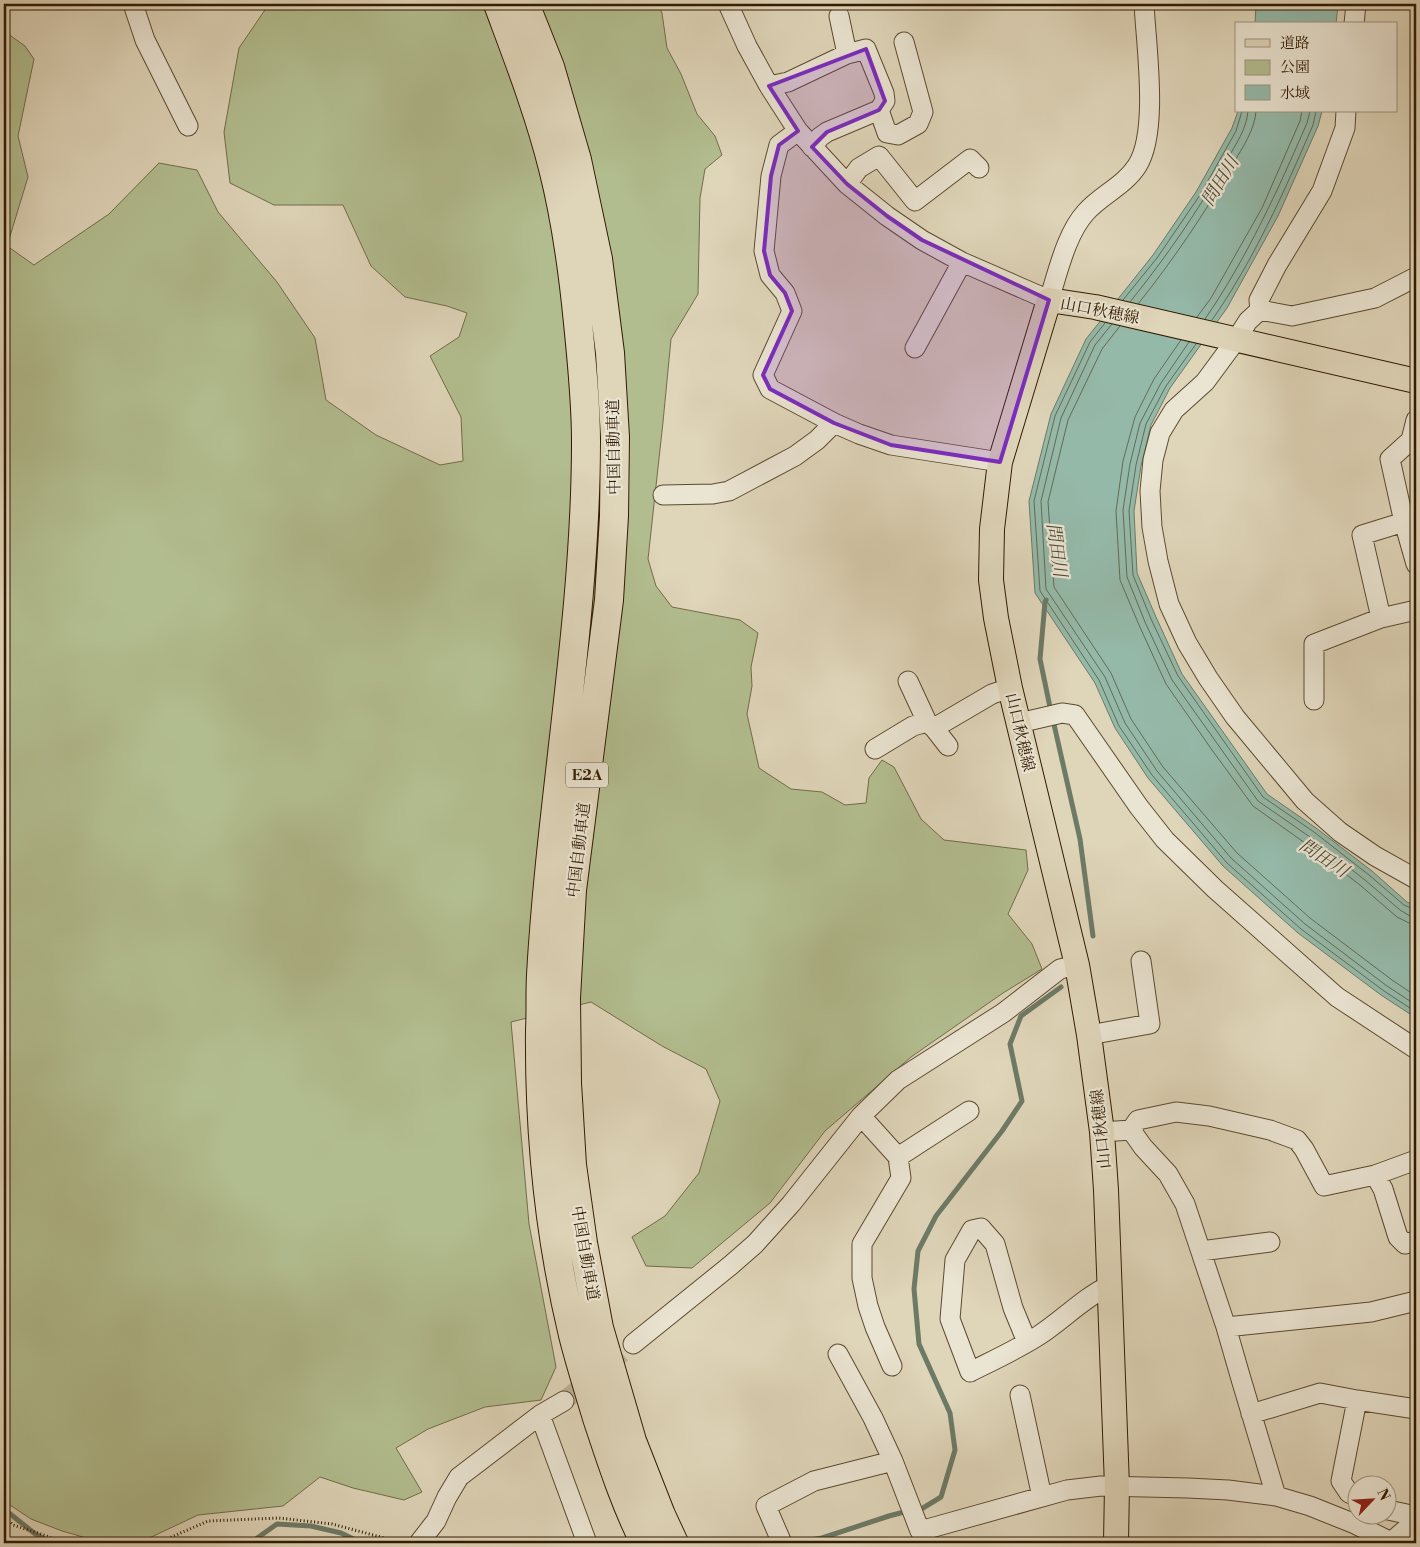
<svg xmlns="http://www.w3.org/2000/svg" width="1420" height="1547" viewBox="0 0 1420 1547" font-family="'Libre Bodoni','Noto Serif JP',serif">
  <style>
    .green { fill: #b2bd8f; stroke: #726c48 }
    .water { fill: #95b9a9; stroke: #6d7a66 }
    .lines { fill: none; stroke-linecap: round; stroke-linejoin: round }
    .shore { stroke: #636a55; stroke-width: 1 }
    .stream { stroke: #6d7a66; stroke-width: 5 }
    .minor-tunnel { stroke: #bcb094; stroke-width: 19; stroke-dasharray: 19 9; stroke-linecap: butt }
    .minor-casing { stroke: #5c4a2f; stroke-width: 21 }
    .major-casing { stroke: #311b01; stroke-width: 26 }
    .highway-casing { stroke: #311b01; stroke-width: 30 }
    .path { stroke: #311b01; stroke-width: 3; stroke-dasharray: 1 2.5; stroke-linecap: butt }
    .minor { stroke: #eae4d2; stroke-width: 19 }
    .major { stroke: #dfd5b9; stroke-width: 24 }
    .highway { stroke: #dfd5b9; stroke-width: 28 }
    .marked { fill: #7b2cbf; fill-opacity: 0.2; stroke: #7b2cbf; stroke-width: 4; stroke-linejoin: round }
    .labels { text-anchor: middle; stroke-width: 4.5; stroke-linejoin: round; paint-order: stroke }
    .shield { fill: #eae4d2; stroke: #685740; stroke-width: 1 }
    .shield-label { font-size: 15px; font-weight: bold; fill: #311b01 }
    .street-label { font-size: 16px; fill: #311b01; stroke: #eae4d2 }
    .water-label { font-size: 18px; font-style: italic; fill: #4f4a33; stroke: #eae4d2 }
  </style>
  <rect width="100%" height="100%" fill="#dfd5b9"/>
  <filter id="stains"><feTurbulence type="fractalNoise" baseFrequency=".004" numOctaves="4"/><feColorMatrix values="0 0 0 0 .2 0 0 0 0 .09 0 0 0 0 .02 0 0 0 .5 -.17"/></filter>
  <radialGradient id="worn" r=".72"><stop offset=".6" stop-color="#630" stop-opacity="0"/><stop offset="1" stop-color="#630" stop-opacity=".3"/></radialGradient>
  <path class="green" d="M 269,4 L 658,4 L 662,13 L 667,48 L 681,74 L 697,114 L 715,136 L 722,155 L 705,169 L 700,198 L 698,294 L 671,339 L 663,422 L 648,559 L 656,586 L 672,607 L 740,620 L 758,633 L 751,667 L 752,686 L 747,714 L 759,768 L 791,789 L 822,792 L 845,805 L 866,803 L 869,778 L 882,760 L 894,767 L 921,819 L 944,840 L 1026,850 L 1028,870 L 1008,914 L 1032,944 L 1042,969 L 1003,993 L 911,1057 L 825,1131 L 770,1203 L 692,1268 L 646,1266 L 632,1237 L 665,1216 L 699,1173 L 720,1101 L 706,1069 L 662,1046 L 591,1002 L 511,1022 L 529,1224 L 556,1367 L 541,1400 L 485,1407 L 428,1429 L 396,1448 L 422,1492 L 404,1500 L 353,1488 L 320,1477 L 283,1506 L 198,1515 L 145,1540 L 129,1543 L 104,1543 L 62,1531 L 31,1519 L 4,1501 L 4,31 L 25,46 L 34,59 L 18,136 L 28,177 L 7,246 L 34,265 L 109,214 L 159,163 L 197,170 L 218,212 L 277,282 L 315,338 L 326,400 L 376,435 L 440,465 L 463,461 L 461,417 L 430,356 L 459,337 L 467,313 L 447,306 L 405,297 L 371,266 L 343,205 L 274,205 L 230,183 L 224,132 L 239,48 Z"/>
  <path class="water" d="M 1256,4 L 1338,4 L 1336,24 L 1255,24 Z
    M 1238,111 L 1322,111 L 1318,126 L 1278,216 L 1227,308 L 1170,388 L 1151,425 L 1141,466 L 1134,511 L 1137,573 L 1156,617 L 1182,674 L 1267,794 L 1316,828 L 1372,871 L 1407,902 L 1416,906 L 1416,1018 L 1381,995 L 1298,933 L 1223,866 L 1148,778 L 1115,728 L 1095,683 L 1035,593 L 1029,501 L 1051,414 L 1086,339 L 1153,255 L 1196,192 L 1232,128 Z"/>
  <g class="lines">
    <path class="shore" d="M 1123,300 L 1157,258 L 1200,195 L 1236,131 L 1242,111
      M 1130,302 C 1167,256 1198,211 1227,160 C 1235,145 1247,129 1248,111
      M 1138,304 C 1174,259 1205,213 1233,164 C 1242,148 1255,130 1256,111
      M 1197,317 L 1211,298 L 1262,208 L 1300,121 L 1302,111
      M 1205,319 C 1247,258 1278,190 1307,123 L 1310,111
      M 1212,320 C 1254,260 1284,192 1313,125 L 1316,111
      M 1105,323 L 1090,342 L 1055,416 L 1034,501 L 1040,591 L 1099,680 L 1119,726 L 1152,775 L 1227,863 L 1301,929 L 1384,991 L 1416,1012
      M 1112,324 L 1095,345 L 1061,418 L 1041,501 L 1046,589 L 1105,677 L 1125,723 L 1157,771 L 1231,858 L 1305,924 L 1387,986 L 1416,1005
      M 1120,326 L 1102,349 L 1068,420 L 1048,502 L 1054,587 L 1111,673 L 1131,719 L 1163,767 L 1237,853 L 1310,918 L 1392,980 L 1416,996
      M 1181,340 L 1154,379 L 1135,417 L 1123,461 L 1116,511 L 1120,580 L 1139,625 L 1166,684 L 1212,750 L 1253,806 L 1305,843 L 1360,885 L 1397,917 L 1409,923 L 1416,924
      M 1189,342 L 1161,383 L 1140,423 L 1130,464 L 1123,510 L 1127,577 L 1145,622 L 1172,680 L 1258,801 L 1310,837 L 1365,880 L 1400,910 L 1410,916 L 1416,917
      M 1196,344 L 1166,386 L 1146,424 L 1136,465 L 1129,511 L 1133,575 L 1151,619 L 1178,676 L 1263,797 L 1314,832 L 1369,875 L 1404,905 L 1416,910"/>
    <path class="stream" d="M 1046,600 L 1045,602 L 1040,659 L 1051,712
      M 1053,720 L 1080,839 L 1093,936
      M 923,1508 L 941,1497 L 955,1450 L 950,1413 L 919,1344 L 914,1289 L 918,1251 L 936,1216 L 1002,1131 L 1022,1101 L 1010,1044 L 1021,1016 L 1061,987
      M 4,1509 L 34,1533 L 51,1543
      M 250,1543 L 277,1524 L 311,1526 L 341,1533 L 362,1543
      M 793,1543 L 822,1538 L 889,1516 L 904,1512"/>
    <path class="minor-tunnel" d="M 564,1401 L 633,1344"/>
    <g class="minor-casing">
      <path id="minor" d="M 133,4 L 145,40 L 188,126
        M 728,4 L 747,46 L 769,86 L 798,131 L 847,184 L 887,216 L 922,240 L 962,262 L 1049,300 C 1058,272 1066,234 1086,212 C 1101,195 1124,186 1137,166 C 1159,132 1146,45 1144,4
        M 839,16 L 847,54
        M 1354,24 L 1356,4
        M 769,86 L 788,82 L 847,54 L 866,49 L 884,93 L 885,101 L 879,110 L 827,132 L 820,137 L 812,147
        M 879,110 L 887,133 L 898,135 L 918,124 L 923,112 L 904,42
        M 847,184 L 859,168 L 879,156 L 915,201 L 970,159 L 979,168
        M 1416,277 L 1375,298 L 1292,316 L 1260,310 L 1248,321 L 1236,340 L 1205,382 L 1174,410 L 1160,433 L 1153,460 L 1150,491 L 1152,527 L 1158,561 L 1169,604 L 1187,643 L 1208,678 L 1235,717 L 1305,801 L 1340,832 L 1375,856 L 1416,879
        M 1260,310 L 1259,300 L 1277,265 L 1322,191 L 1345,128 L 1346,111
        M 915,348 L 962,262
        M 1416,420 L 1411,440 L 1390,459 L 1404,522 L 1416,564
        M 834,423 L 859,434 L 891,445 L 1000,462
        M 663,495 L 713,494 L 729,491 L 795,456 L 817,440 L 834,423 L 770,389 L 763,375 L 792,311 L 785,293 L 770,275 L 764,251 L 771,176 L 779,145 L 798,131
        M 1381,618 L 1362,535 L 1404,522
        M 908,681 L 927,722 L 934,728 L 948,746
        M 1314,700 L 1314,644 L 1381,618 L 1416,610
        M 1019,723 L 1062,713 L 1075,715 L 1139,807 L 1165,840 L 1215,889 L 1337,997 L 1416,1049
        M 934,728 L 992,694 L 1010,688
        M 875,749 L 913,726 L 927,722
        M 1089,1035 L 1150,1024 L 1141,961
        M 861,1116 L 898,1157 L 969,1111
        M 1131,1130 L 1138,1120 L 1176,1112 L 1209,1116 L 1270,1130 L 1297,1140 L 1304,1149 L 1324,1186 L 1375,1175 L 1416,1160
        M 1102,1132 L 1131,1130 L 1143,1147 L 1168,1174 L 1185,1204 L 1226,1327 L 1241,1379 L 1276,1496
        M 1375,1175 L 1383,1189 L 1398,1237 L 1405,1244 L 1416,1241
        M 1201,1251 L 1270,1242
        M 1226,1327 L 1371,1312 L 1416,1301
        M 1027,1342 L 1013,1308 L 995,1244 L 981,1228 L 972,1230 L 955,1260 L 950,1319 L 970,1372 C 992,1361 1016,1350 1038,1336 C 1063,1320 1083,1298 1110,1285
        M 633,1344 L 731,1265 L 755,1244 L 791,1204 L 861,1116 L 898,1080 L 1003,1013 L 1060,969 L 1077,965
        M 838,1354 L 873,1418 L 893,1461 L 920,1531 L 1067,1490 L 1101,1486 L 1188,1488 L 1228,1490 L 1276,1496 L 1310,1506 L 1355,1524 L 1393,1543
        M 892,1366 L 875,1327 L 868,1306 L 862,1278 L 862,1244 L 901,1178 L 898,1157
        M 1020,1395 L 1042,1497
        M 1357,1400 L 1341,1481 L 1349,1493 L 1358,1497
        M 1251,1414 L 1320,1393 L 1357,1400 L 1416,1409
        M 540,1415 L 587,1543
        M 1388,1510 L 1416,1516
        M 1391,1542 L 1405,1530 L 1416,1530
        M 419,1543 L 436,1521 L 447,1497 L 459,1477 L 540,1415 L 564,1401
        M 782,1543 L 766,1506 L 814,1481 L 893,1461"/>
    </g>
    <g class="major-casing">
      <path id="major" d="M 1116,1543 L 1117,1486 L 1106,1190 L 1102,1132 L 1089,1035 L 1077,965 L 1010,688 L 996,618 L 991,580 L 992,529 L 1000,462 L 1049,300 L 1095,307 L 1416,381"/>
    </g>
    <g class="highway-casing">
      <path id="highway" d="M 498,4 C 518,58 539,112 553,168 C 566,219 573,271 578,323 C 582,362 586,402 586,441 C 586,620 551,797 541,975 C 540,993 541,1012 540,1030 C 539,1133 549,1235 573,1335 C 580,1363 589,1391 597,1418 C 611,1460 625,1504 645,1543
        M 525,4 L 550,67 L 577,160 L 598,259 L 610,353 L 615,437 L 614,516 L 609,600 L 572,890 L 566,998 L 567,1083 L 572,1165 L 583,1243 L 599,1328 L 632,1441 L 661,1515 L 674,1543"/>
    </g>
    <path class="path" d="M 4,1515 L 13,1525 L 68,1543
      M 158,1543 L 208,1521 L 279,1518 L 332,1524 L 403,1543"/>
    <use href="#minor" class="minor"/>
    <use href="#major" class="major"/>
    <use href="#highway" class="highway"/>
  </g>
  <path class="marked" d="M 866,49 L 885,101 L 879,110 L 827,132 L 812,147 L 847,184 L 887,216 L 922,240 L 1049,300 L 1000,462 L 891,445 L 834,423 L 770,389 L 763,375 L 792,311 L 785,293 L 770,275 L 764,251 L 771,176 L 779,145 L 798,131 L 769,86 Z"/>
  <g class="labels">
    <rect class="shield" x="566" y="762.5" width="42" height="25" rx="4"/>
    <g class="shield-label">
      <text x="587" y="780">E2A</text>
    </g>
    <g class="street-label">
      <text transform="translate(1100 310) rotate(11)" y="6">山口秋穂線</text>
      <text transform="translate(613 447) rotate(-91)" y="6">中国自動車道</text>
      <text transform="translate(1021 732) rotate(77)" y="6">山口秋穂線</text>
      <text transform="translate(578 850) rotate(-83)" y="6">中国自動車道</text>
      <text transform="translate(1100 1129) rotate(-96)" y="6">山口秋穂線</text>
      <text transform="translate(586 1253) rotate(80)" y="6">中国自動車道</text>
    </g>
    <g class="water-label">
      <text transform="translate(1220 181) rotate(-59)" y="6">問田川</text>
      <text transform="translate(1057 550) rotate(82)" y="6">問田川</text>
      <text transform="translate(1324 858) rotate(33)" y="6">問田川</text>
    </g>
  </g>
  <rect width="1420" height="1547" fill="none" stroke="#dfd5b9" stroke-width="20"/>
  <rect x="5" y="5" width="1410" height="1537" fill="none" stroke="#311b01" stroke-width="2.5"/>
  <rect x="10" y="10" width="1400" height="1527" fill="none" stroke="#311b01"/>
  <rect x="1235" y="22" width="162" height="90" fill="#eae4d2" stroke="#a0947e"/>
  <rect x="1245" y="39" width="25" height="8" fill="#dfd5b9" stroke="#a0947e"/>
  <text x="1280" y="48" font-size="15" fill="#311b01">道路</text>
  <rect x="1245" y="60" width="25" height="15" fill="#b2bd8f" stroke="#a0947e"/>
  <text x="1280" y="72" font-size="15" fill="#311b01">公園</text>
  <rect x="1245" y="85" width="25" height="15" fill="#95b9a9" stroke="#a0947e"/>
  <text x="1280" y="98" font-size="15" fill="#311b01">水域</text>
  <g transform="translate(1372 1500) rotate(65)"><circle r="24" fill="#eae4d2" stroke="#a0947e"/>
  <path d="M0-4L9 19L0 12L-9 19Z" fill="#8f2418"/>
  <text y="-8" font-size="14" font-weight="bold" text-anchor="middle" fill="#311b01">N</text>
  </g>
  <rect width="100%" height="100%" filter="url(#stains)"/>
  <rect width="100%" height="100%" fill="url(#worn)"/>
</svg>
